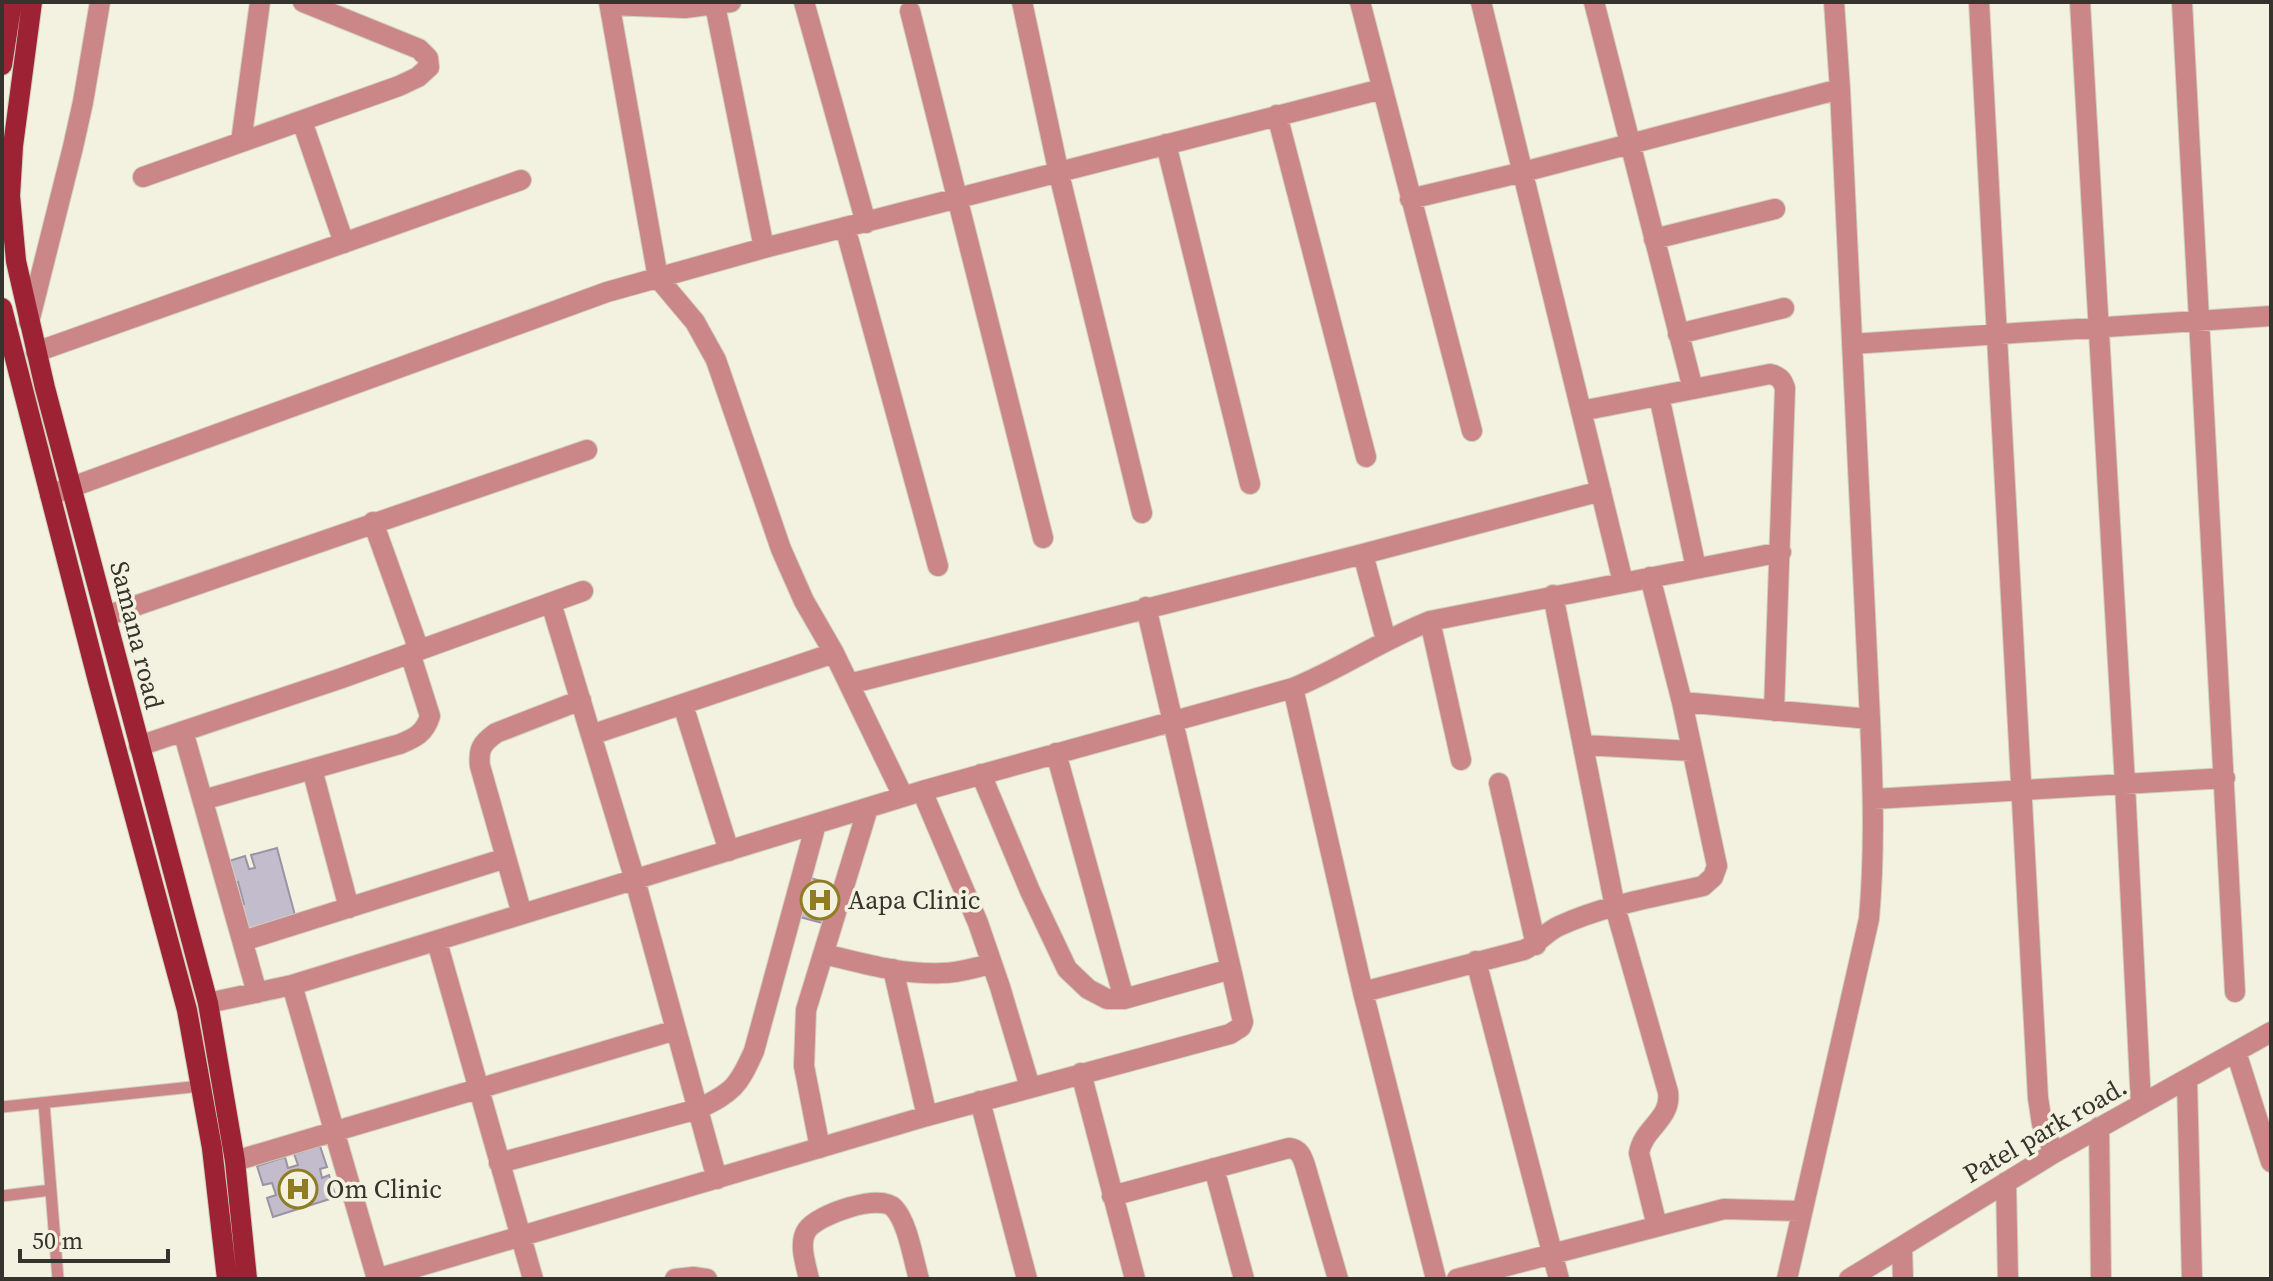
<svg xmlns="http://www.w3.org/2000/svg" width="2273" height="1281" viewBox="0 0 2273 1281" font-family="'Source Serif 4',serif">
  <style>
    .building { fill: #c2bccd; stroke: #9994a4; stroke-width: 2 }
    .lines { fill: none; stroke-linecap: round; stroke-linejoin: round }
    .lane-casing { stroke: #d1cfbf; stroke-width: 13 }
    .street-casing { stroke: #d1cfbf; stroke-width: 22 }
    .primary-casing { stroke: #d1cfbf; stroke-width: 22 }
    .lane { stroke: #cb8788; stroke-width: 11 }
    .street { stroke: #cb8788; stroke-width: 20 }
    .primary { stroke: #9d2233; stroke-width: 20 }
    .labels { text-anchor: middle; stroke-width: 7; stroke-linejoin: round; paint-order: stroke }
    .street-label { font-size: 26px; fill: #34332c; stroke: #f3f1df }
    .poi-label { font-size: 26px; fill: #34332c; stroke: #f3f1df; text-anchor: start }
  </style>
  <rect width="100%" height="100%" fill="#f3f1df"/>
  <path class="building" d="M 277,848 L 296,919 L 245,933 L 237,906 L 244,904 L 238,882 L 231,884 L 226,862 L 245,856 L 249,869 L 255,868 L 251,855 Z
    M 808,877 L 841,888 L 830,925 L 796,916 Z
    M 320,1146 L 327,1167 L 320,1169 L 322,1178 L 329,1175 L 336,1197 L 273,1217 L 267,1198 L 276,1195 L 272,1183 L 263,1185 L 257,1166 L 285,1157 L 288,1168 L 298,1165 L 294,1154 Z"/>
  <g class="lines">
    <g class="lane-casing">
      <path id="lane" d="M 44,1103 L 58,1279
        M 2,1107 L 201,1086
        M 2,1196 L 51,1190"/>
    </g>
    <g class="street-casing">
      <path id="street" d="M 609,2 L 658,278 L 695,322 L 716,360 L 781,549 L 804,601 L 834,653 L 903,796
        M 804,2 L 866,223
        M 1022,2 L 1059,174 L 1142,513
        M 1360,2 L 1472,431
        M 1481,2 L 1623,582
        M 1594,2 L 1693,389
        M 1979,2 C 1998,367 2021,732 2038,1098 L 2042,1124 L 2054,1153
        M 2080,2 L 2125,784 L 2141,1104
        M 2182,2 L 2235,992
        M 610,5 L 685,8 L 731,2
        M 715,5 L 764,248
        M 910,11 L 1043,538
        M 1277,115 L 1366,457
        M 302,121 L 344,243
        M 241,142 L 260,2
        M 1166,144 L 1250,484
        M 143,177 L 399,86 L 418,77 L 429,67 L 428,58 L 419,49 L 303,2
        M 1410,199 L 1523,172 L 1840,89
        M 845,227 L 938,566
        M 1654,239 L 1775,209
        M 29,322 L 73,147 L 83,102 L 100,2
        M 1678,334 L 1784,308
        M 1852,344 L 2271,316
        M 36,352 L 521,180
        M 1659,396 L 1696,568
        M 1581,411 L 1770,374 C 1779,376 1782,379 1785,388 L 1774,711
        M 50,495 L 607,292 L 764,248 L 1382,89
        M 373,522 L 419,650
        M 1363,554 L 1386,640
        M 1553,595 L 1615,907 L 1668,1092 C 1672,1119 1643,1128 1639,1153 L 1657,1226
        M 551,603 L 635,880 L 717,1179
        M 106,616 L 587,450
        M 1430,621 L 1461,760
        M 849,684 L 1363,554 L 1601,491
        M 1293,688 L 1363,992 L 1436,1279
        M 1682,702 L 1870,719
        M 683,705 L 729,851
        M 183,731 L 257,993
        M 591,735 L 834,653
        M 1583,745 L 1692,751
        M 139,746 L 342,678 L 583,591
        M 1056,753 L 1124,999
        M 312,769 L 349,908
        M 981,774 L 1030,891 L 1067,969 L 1088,989 L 1107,999 L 1124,999 L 1231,969
        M 1499,783 L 1536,945
        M 922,791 L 978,923 L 1000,987 L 1030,1087
        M 1874,799 L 2225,778
        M 203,800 L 400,744 C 415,738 425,733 430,716 L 410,653
        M 522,914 L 480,766 C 478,749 482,743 496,733 L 581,700
        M 243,941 L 506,858
        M 437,942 L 533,1279
        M 824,954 C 862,963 902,975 942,973 C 959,973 976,967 992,964
        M 1476,961 L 1559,1279
        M 893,969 L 927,1116
        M 292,985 L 377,1279
        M 1363,992 L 1524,950 C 1537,944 1546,932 1559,926 C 1604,905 1655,897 1703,886 L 1713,877 L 1717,866 L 1682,702 L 1650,577
        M 208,1003 L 292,985 L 922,791 L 1293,688 C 1340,669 1382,640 1430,621 L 1781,552
        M 2236,1052 L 2271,1162
        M 1081,1073 L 1135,1279
        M 2187,1079 L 2192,1279
        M 980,1101 L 1027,1279
        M 2099,1127 L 2101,1279
        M 820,1148 L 804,1066 L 806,1010 L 868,808
        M 235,1161 L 676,1030
        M 499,1163 L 698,1109 C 733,1092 738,1087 754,1051 L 816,824
        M 1214,1168 L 1244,1279
        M 2006,1182 L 2008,1279
        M 1112,1196 L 1289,1148 C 1299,1149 1302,1156 1305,1165 L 1338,1279
        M 1902,1247 L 1903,1279
        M 376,1279 L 927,1116 L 1230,1034 L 1241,1027 L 1243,1022 L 1231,969 L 1146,607
        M 675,1279 L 693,1277 L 707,1279
        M 809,1279 C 806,1265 798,1243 807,1230 C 818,1214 880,1193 894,1208 C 908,1223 913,1259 919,1279
        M 1457,1279 L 1724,1209 L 1802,1211
        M 1787,1279 L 1869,919 C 1875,852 1873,786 1870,719 L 1840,89 L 1834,2
        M 1849,1279 L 2054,1153 L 2271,1032"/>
    </g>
    <g class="primary-casing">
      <path id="primary" d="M 32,2 L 13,146 L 10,196 L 16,261 L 45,388 L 208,1003 L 235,1161 L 247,1279
        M 2,65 L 12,2
        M 2,308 L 98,681 L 187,1010 L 212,1148 L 227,1279"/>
    </g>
    <use href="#lane" class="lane"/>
    <use href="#street" class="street"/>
    <use href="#primary" class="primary"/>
  </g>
  <defs>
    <g id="hospital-ring" transform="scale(2)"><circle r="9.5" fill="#f3f1df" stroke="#907c22" stroke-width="1.5"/><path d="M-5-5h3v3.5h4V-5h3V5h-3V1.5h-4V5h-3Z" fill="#907c22"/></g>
  </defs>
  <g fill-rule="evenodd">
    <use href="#hospital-ring" x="820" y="900"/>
    <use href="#hospital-ring" x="298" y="1189"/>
  </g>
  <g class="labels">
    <g class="street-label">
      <text transform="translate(137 635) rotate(76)" y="9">Samana road</text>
      <text transform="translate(2045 1130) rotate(-30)" y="9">Patel park road.</text>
    </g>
    <g class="poi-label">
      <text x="848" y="909">Aapa Clinic</text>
      <text x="326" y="1198">Om Clinic</text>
    </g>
  </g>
  <rect width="2273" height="1281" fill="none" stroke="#34332c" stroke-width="8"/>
  <path d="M20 1249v12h148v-12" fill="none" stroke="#34332c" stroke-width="4"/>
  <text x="32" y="1249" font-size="24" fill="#34332c" stroke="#f3f1df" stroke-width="6" paint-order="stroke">50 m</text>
</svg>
